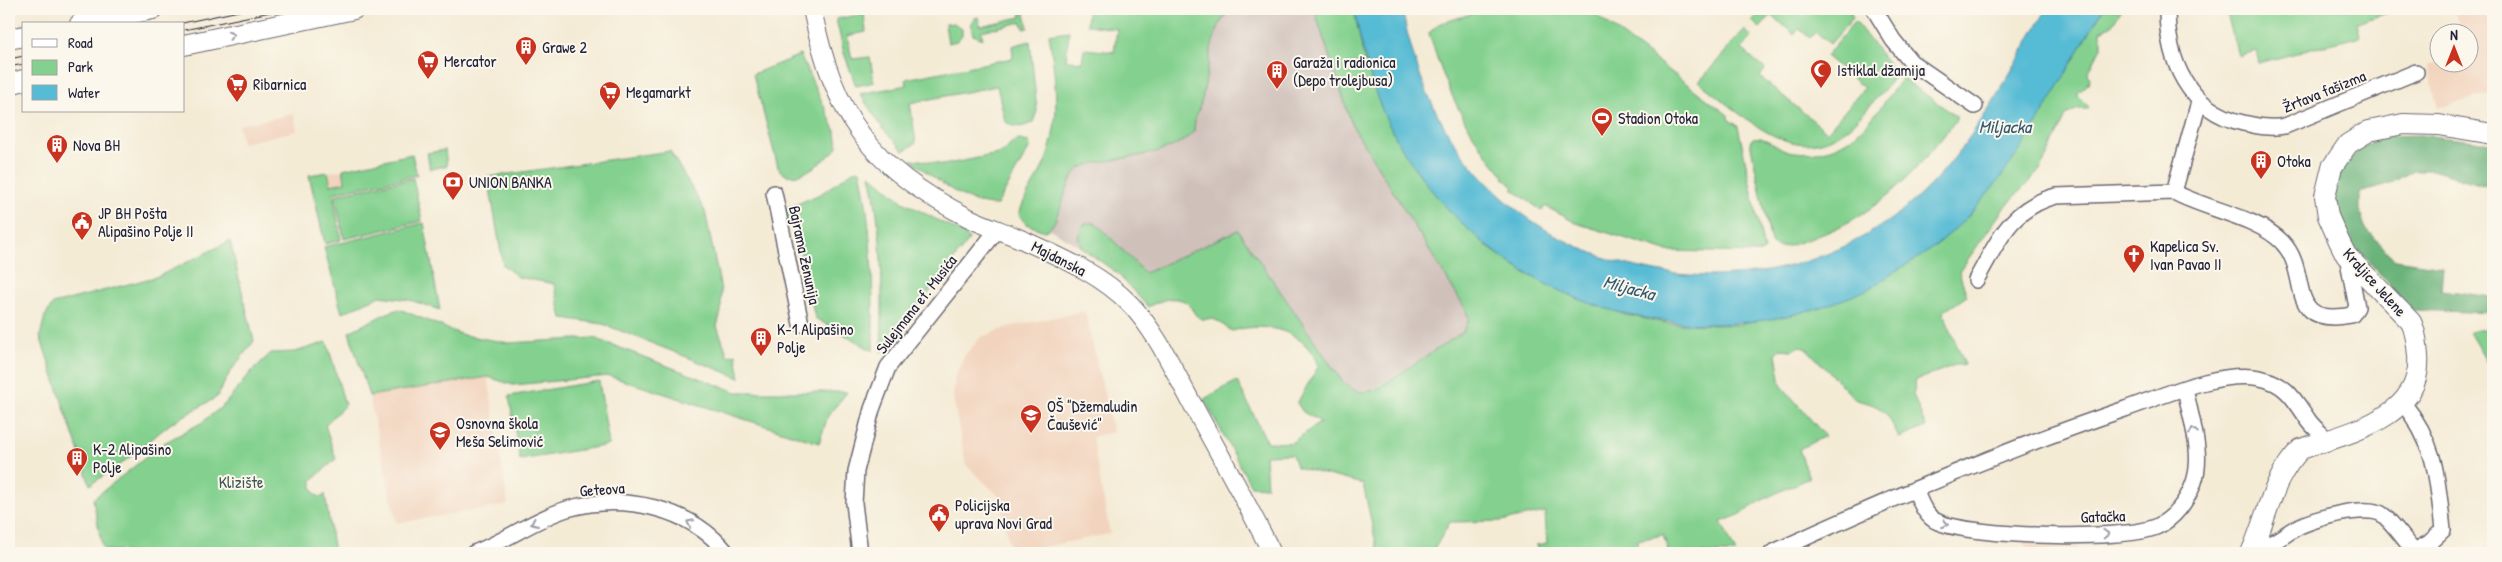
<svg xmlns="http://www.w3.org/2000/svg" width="2502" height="562" viewBox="0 0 2502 562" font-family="'Patrick Hand',sans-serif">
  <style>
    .built { fill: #f2d4be }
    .industrial { fill: #cfc0ba }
    .green { fill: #84d18f; stroke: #537a65 }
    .forest { fill: #6bb37a; stroke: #466a5a }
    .water { fill: #56bbd4; stroke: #3c6e88 }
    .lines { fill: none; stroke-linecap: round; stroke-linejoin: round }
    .minor-casing { stroke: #6c6871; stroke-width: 18 }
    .tertiary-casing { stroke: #6c6871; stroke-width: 20 }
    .secondary-casing { stroke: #6c6871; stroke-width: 22 }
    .minor { stroke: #fff; stroke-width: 15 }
    .tertiary { stroke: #fff; stroke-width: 18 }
    .secondary { stroke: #fff; stroke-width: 20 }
    .tram { stroke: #22223b; stroke-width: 1 }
    .oneway { stroke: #9c9ca7 }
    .labels { text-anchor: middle; stroke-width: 4; stroke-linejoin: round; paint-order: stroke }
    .poi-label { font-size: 16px; fill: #22223b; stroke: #fbf7ec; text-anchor: start }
    .street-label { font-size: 16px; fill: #22223b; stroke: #fbf7ec }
    .park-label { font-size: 16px; fill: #3f5754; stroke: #fbf7ec }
    .water-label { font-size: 18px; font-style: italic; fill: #345871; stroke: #fbf7ec }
  </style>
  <rect width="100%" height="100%" fill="#fbf7ec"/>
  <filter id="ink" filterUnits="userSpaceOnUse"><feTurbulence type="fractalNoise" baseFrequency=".02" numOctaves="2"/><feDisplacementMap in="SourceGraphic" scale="10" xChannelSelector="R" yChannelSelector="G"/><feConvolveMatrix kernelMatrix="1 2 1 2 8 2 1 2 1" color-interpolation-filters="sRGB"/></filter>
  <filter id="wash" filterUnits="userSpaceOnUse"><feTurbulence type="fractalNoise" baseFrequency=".0096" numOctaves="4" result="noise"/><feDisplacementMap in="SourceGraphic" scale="20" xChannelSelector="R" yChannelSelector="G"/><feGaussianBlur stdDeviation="1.12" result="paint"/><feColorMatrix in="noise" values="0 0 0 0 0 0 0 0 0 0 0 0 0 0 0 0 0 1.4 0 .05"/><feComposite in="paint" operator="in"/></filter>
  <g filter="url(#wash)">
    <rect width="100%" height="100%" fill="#f4ebd5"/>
    <path class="built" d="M 2454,9 L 2493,9 L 2493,93 L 2438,108 L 2427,65 L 2439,62 L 2470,62 L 2470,32 L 2440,32 L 2459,27 Z
      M 294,114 L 297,131 L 242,143 L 239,125 Z
      M 342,170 L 344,182 L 331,185 L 329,172 Z
      M 1085,311 L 1113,432 L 1092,437 L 1110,534 L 1011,553 L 999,496 L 966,465 L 953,398 L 955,376 L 965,355 L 981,337 L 1008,327 Z
      M 488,377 L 508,505 L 397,523 L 369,396 Z
      M 2024,541 L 2078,541 L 2078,553 L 2030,553 Z"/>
    <path class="industrial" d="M 1231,9 L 1314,9 L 1332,60 L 1468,313 L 1469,319 L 1463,332 L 1369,392 L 1355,391 L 1342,381 L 1238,230 L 1145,273 L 1097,224 L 1092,222 L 1081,246 L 1082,248 L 1050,229 L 1059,215 L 1070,178 L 1080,168 L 1165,149 L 1195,126 L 1195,118 L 1217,30 L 1224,16 Z"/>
    <path class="green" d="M 1020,9 L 1024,9 L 1028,28 L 1024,29 L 1022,22 L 981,31 L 983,39 L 973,35 L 971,25 L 975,18 L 978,17 L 980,26 L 1021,17 Z
      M 1088,9 L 1231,9 C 1203,37 1212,85 1195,118 L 1194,131 C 1170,160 1114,155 1080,168 C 1062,182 1062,227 1044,231 L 1026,224 L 1019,215 C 1024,195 1039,178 1046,160 C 1062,119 1055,75 1049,34 L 1069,31 L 1066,60 L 1082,62 L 1084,49 L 1114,52 L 1117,29 L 1087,25 Z
      M 1314,9 L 1354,9 L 1364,59 L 1389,124 L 1416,170 L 1446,206 L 1486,246 L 1523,272 L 1567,294 L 1626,315 L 1671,324 L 1739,325 L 1968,217 L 2023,145 L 2103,9 L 2122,9 L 2111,26 L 2101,31 L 2101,47 L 2088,73 L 2090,79 L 2087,85 L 2078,93 L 2078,96 L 2089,107 L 2088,109 L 2078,109 L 2067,114 L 2040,170 L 2004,208 L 1959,272 L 1967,296 L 1943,312 L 1965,365 L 1955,365 L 1916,380 L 1913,395 L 1926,427 L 1899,438 C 1887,413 1885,406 1856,400 L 1806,348 L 1801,346 L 1792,350 L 1780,349 L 1776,354 L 1781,385 L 1825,436 L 1799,449 L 1809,478 L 1766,498 L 1739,515 L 1721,522 L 1736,553 L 1669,553 L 1663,535 L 1637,540 L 1637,549 L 1631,553 L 1538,553 L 1536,545 L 1547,543 L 1545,512 L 1502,521 L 1450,522 L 1432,553 L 1378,552 L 1363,484 L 1296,467 L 1292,454 L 1265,455 L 1267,487 L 1251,486 L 1204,399 L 1237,381 L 1267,442 L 1291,443 L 1321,422 L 1303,412 L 1297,403 L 1318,367 C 1308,330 1264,321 1232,331 C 1225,328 1221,321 1212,319 C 1206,318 1203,321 1198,317 C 1193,314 1193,308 1188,304 C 1177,294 1160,300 1148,307 L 1117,273 L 1082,248 L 1078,237 L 1082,225 L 1092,222 L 1097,224 L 1145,273 L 1238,230 L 1342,381 C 1352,391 1362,395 1376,389 L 1463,332 L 1469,319 L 1465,308 L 1352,125 Z
      M 1487,9 L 1588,9 L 1728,115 L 1728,119 L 1738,126 L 1764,250 L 1758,253 L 1666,251 L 1576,223 L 1545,206 L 1542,211 L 1512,189 L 1514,187 L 1503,178 L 1504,176 C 1467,134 1445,87 1429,33 L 1438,24 Z
      M 1762,9 L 1849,9 L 1853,18 L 1830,44 L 1816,32 L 1810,38 L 1799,29 L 1794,34 L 1771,15 L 1760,28 L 1752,21 Z
      M 2226,9 L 2399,9 L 2357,23 L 2360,36 L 2259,63 L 2256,51 L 2238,56 Z
      M 864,14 L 866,32 L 847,36 L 852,59 L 870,57 L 874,82 L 856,86 L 844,53 L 836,19 Z
      M 1854,22 L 1857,23 C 1863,33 1895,70 1895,75 C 1888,87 1877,97 1868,108 C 1807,182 1755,125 1699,82 L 1744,30 L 1752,37 L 1742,49 L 1765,69 L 1760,77 L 1827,132 L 1864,88 L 1826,56 Z
      M 954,23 L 962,29 L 962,35 L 957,41 L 948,43 L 945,24 Z
      M 1030,41 L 1037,111 L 1033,122 C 1023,128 1014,129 1005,121 L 997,86 L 910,103 L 916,143 L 904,151 L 884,130 L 860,94 L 907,85 L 906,79 L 1013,58 L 1012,46 Z
      M 800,55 L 836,132 L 838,147 C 827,159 790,191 778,167 L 753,74 Z
      M 1902,78 L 1956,116 L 1956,120 C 1912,178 1871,221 1800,242 C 1791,245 1779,251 1771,243 L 1750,142 L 1753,138 C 1764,135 1777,148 1788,151 C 1848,162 1872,119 1902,78 Z
      M 1019,140 L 1029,142 L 1030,147 L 997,205 C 966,206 935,178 911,160 L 921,160 L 943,165 L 1003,153 L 1014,141 Z
      M 445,150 L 447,166 L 430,169 L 427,153 Z
      M 670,151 L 705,211 L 721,290 L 721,312 L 717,326 L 728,356 L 736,354 L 740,378 L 603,324 L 562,318 L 554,284 L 518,277 L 503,265 L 488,177 Z
      M 412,154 L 417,175 L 333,193 L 341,240 L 325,244 L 309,175 L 328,172 L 331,185 L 345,182 L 343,169 Z
      M 860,170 C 873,231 873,290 873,351 L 815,318 L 795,226 L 787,222 L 784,210 L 822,193 L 853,171 Z
      M 870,174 L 903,202 L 966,235 L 969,240 L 883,352 L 881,351 C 883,291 883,233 870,174 Z
      M 413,178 L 422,221 L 344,239 L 335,195 Z
      M 424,223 L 440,310 L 410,300 L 380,296 L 342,313 L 324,247 Z
      M 230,241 L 254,341 L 230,372 L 217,397 L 170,424 L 126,460 L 90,485 L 40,336 L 45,316 L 53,304 L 159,276 Z
      M 399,309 L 463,335 L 509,343 L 594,338 L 736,392 L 847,392 L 828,416 L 819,443 L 609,376 L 513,385 L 488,377 L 369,396 L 349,332 L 385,314 Z
      M 2493,327 L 2493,373 L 2469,332 Z
      M 327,342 L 345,405 L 325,425 L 336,459 L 312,480 L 312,489 L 317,496 L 323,497 L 325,494 L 334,553 L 127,553 L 125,551 L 103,550 L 93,499 L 164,443 L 201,423 L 225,404 L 251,372 L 271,353 L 295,352 Z
      M 599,381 L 609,445 L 520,460 L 509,396 Z"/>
    <path class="forest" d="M 2421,135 L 2493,143 L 2493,188 L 2432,170 L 2414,170 L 2393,182 L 2360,193 L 2360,213 L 2365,227 L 2395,260 L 2443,267 L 2441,290 L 2492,297 L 2493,295 L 2493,313 L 2413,310 L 2347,238 L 2334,207 L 2334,184 L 2344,165 L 2362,147 L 2385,136 Z"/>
    <path class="water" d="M 1354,9 L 1402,9 C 1411,55 1426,99 1452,139 C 1549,287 1760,320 1899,213 C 1966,162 2005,80 2047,9 L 2103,9 C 2056,87 2012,184 1940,242 C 1926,254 1911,262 1896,271 C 1884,279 1872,288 1859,293 C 1679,370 1480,300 1389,125 C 1371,89 1362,48 1354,9 Z"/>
  </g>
  <g filter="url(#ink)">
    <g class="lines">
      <g class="minor-casing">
        <path id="minor" d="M 1874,9 L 1893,40 L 1911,62 L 1975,106
          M 2167,9 C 2167,61 2188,110 2243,123 C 2257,126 2270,129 2285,126 L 2416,72
          M 2199,102 L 2174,192 C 2204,209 2258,217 2282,242 C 2313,274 2282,328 2352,315 L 2357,307 L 2347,256
          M 774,193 L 801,324
          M 1976,280 C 1998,242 2010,208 2056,196 L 2174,192
          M 2403,403 C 2437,445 2437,478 2443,530 L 2429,543 L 2414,551
          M 1915,489 C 1920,501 1925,517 1938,522 C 1972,537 2123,541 2156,527 C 2174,519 2188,500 2194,482 C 2204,453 2190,417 2185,388
          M 2253,548 C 2271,547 2279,538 2294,529 C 2310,519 2368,503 2383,515 C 2392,522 2407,543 2416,553
          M 474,553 C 506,541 534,519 567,509 C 623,493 690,507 727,553
          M 860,553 L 854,503 L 856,471 L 872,409 L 888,367 L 998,229
          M 1772,553 C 1888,499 2004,450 2125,409 C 2163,396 2220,370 2260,378 C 2288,384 2295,401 2309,421 C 2314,428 2322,434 2328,440"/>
      </g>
      <g class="tertiary-casing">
        <path id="tertiary" d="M 812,9 C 834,116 870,167 967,217 C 985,226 1005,232 1023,240 C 1060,257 1101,274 1130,304 C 1157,332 1175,373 1194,407 C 1220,455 1247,503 1272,553"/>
      </g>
      <g class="secondary-casing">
        <path id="secondary" d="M 80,24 L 153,9
          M 9,39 L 24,36
          M 184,45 L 354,9
          M 9,84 L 24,80
          M 2251,553 C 2267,518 2272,477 2301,449 C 2348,433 2423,418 2418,356 C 2417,344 2416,332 2411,322 L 2346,255 L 2339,241 L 2328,216 L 2325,196 L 2332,167 L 2348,144 L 2369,131 L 2403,124 L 2439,125 L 2493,134"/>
      </g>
      <use href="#minor" class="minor"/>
      <use href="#tertiary" class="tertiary"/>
      <use href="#secondary" class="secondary"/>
      <path class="tram" d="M 178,24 L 248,9
        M 184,30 L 285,9
        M 9,59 L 24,56
        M 9,67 L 24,64"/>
    </g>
    <defs><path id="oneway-chevron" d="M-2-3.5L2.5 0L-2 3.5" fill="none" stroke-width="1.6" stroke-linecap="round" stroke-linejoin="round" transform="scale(1.25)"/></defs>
    <g class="oneway">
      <use href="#oneway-chevron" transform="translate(231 35) rotate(-12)"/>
      <use href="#oneway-chevron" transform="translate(2193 431) rotate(-102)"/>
      <use href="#oneway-chevron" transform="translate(534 523) rotate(156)"/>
      <use href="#oneway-chevron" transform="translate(690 523) rotate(-153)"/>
      <use href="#oneway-chevron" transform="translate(1945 524) rotate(16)"/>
      <use href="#oneway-chevron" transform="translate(2106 534) rotate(-2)"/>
    </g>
  </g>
  <defs>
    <g id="building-pin" transform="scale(1.125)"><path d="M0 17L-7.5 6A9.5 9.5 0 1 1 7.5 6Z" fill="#c8321e" stroke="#fbf7ec"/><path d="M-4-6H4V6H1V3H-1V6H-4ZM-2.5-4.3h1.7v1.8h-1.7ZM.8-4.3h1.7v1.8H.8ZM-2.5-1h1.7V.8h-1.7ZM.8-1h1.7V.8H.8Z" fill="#fff"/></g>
    <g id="supermarket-pin" transform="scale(1.125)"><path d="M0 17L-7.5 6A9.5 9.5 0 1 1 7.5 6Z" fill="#c8321e" stroke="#fbf7ec"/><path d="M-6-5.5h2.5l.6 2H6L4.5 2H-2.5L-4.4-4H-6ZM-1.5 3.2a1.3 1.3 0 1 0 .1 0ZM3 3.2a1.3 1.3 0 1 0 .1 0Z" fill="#fff"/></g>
    <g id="mosque-pin" transform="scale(1.125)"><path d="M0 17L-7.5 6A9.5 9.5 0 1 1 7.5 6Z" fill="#c8321e" stroke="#fbf7ec"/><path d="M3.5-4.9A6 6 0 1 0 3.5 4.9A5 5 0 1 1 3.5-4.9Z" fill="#fff"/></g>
    <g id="stadium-pin" transform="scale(1.125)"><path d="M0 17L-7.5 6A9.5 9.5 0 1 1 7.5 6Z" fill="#c8321e" stroke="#fbf7ec"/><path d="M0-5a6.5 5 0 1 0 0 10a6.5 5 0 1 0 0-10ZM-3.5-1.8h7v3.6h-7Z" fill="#fff"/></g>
    <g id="bank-pin" transform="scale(1.125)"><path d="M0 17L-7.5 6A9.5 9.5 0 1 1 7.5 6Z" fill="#c8321e" stroke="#fbf7ec"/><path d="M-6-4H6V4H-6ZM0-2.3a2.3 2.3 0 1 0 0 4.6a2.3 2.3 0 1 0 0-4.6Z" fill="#fff"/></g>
    <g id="civic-pin" transform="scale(1.125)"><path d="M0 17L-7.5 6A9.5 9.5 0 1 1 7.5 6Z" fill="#c8321e" stroke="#fbf7ec"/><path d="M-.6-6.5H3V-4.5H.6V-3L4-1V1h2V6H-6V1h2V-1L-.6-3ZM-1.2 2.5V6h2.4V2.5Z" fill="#fff"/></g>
    <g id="church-pin" transform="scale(1.125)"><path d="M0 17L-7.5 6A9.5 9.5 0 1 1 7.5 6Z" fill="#c8321e" stroke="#fbf7ec"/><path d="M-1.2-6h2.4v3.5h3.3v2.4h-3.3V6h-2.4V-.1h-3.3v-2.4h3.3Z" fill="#fff"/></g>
    <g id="school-pin" transform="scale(1.125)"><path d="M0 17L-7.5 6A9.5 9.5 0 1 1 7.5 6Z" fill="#c8321e" stroke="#fbf7ec"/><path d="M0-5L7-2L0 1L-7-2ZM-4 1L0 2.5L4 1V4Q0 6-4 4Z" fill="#fff"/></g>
  </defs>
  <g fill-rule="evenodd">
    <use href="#building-pin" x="526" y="47"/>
    <use href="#supermarket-pin" x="428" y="61"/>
    <use href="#mosque-pin" x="1821" y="70"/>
    <use href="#building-pin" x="1277" y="71"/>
    <use href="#supermarket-pin" x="237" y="84"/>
    <use href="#supermarket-pin" x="610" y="92"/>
    <use href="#stadium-pin" x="1602" y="118"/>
    <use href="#building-pin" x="57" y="145"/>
    <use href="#building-pin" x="2261" y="161"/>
    <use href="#bank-pin" x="453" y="182"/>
    <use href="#civic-pin" x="82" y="222"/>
    <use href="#church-pin" x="2134" y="255"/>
    <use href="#building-pin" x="761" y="338"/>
    <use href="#school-pin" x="1031" y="415"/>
    <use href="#school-pin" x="440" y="432"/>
    <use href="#building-pin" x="77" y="458"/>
    <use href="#civic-pin" x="939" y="514"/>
  </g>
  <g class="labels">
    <g class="poi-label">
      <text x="542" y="53">Grawe 2</text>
      <text x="444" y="67">Mercator</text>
      <text x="1293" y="68">Garaža i radionica<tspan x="1293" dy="18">(Depo trolejbusa)</tspan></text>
      <text x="1837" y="76">Istiklal džamija</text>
      <text x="253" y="90">Ribarnica</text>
      <text x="626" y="98">Megamarkt</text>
      <text x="1618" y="124">Stadion Otoka</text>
      <text x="73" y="151">Nova BH</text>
      <text x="2277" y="167">Otoka</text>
      <text x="469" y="188">UNION BANKA</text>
      <text x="98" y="219">JP BH Pošta<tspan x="98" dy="18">Alipašino Polje II</tspan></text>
      <text x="2150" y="252">Kapelica Sv.<tspan x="2150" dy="18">Ivan Pavao II</tspan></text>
      <text x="777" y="335">K-1 Alipašino<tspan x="777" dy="18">Polje</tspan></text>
      <text x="1047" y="412">OŠ "Džemaludin<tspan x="1047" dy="18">Čaušević"</tspan></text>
      <text x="456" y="429">Osnovna škola<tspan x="456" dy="18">Meša Selimović</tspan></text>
      <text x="93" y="455">K-2 Alipašino<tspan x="93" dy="18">Polje</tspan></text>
      <text x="955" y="511">Policijska<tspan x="955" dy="18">uprava Novi Grad</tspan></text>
    </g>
    <g class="street-label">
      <text transform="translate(2324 91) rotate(-22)" y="6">Žrtava fašizma</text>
      <text transform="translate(805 255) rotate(78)" y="6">Bajrama Zenunija</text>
      <text transform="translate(1059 258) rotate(27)" y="6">Majdanska</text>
      <text transform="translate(2375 282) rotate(48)" y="6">Kraljice Jelene</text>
      <text transform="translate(916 304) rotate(-52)" y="6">Sulejmana ef. Musića</text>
      <text transform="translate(602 489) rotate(-4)" y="6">Geteova</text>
      <text transform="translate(2103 516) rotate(-2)" y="6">Gatačka</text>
    </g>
    <g class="park-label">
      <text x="241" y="488">Klizište</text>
    </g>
    <g class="water-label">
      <text x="2005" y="133">Miljacka</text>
      <text transform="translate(1629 288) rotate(15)" y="6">Miljacka</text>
    </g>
  </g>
  <rect width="2502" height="562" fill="none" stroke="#fbf7ec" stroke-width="30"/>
  <rect x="22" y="22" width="162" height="90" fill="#fbf7ec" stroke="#a4a2a5"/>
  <rect x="32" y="39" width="25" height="8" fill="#ffffff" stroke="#a4a2a5"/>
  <text x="68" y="48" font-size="15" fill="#22223b">Road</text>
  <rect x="32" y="60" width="25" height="15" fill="#84d18f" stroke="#a4a2a5"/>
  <text x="68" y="72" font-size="15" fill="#22223b">Park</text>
  <rect x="32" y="85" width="25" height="15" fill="#56bbd4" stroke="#a4a2a5"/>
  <text x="68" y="98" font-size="15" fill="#22223b">Water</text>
  <g transform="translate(2454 48)"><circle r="24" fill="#fbf7ec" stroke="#a4a2a5"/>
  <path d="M0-4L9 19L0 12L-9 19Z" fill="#c8321e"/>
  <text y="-8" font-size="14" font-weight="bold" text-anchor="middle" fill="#22223b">N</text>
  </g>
</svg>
